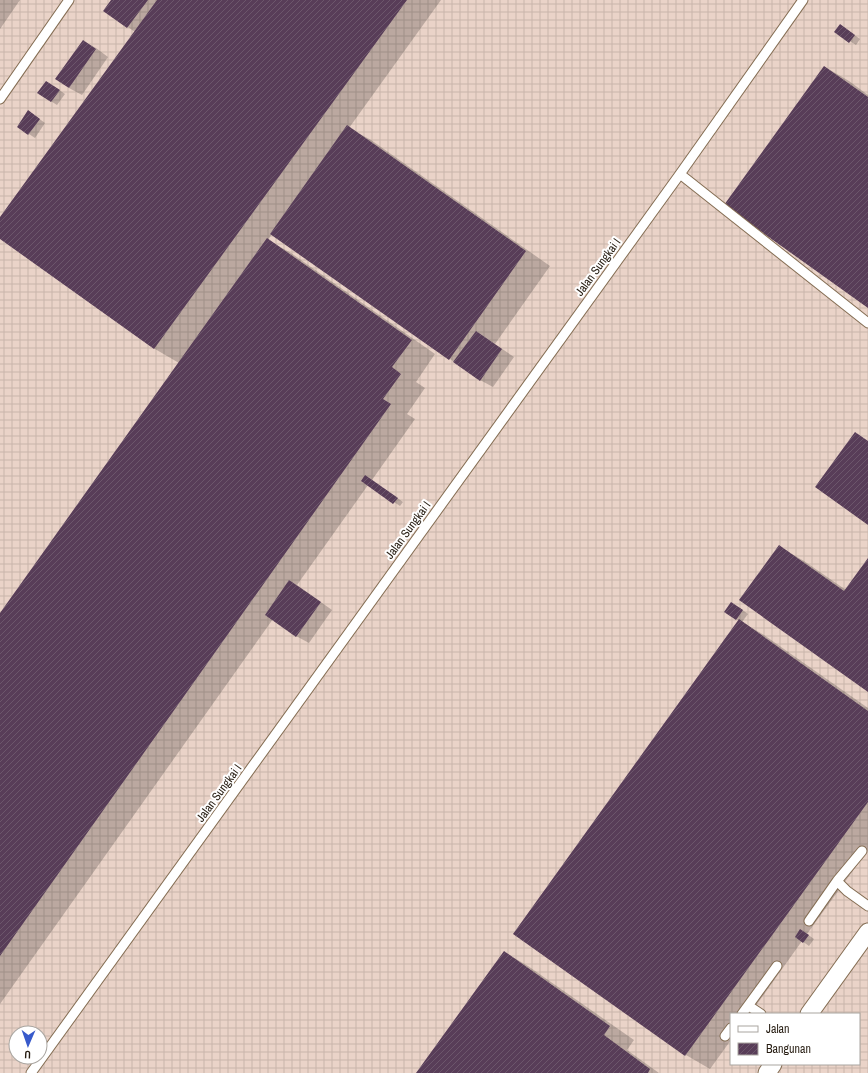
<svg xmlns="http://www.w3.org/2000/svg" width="868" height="1073" viewBox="0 0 868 1073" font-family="'Archivo Narrow',sans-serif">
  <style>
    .industrial { fill: url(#industrial-grid); fill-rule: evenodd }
    .shadow { fill: #0003 }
    .building { fill: url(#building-hatch) }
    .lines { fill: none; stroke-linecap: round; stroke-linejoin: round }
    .service-casing { stroke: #856e54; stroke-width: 11 }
    .minor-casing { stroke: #856e54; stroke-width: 19 }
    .service { stroke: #fff; stroke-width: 9 }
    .minor { stroke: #fff; stroke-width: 17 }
    .labels { text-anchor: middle; stroke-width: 4; stroke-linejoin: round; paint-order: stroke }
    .street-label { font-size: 12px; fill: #271d12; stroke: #fff }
  </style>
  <defs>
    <pattern id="industrial-grid" width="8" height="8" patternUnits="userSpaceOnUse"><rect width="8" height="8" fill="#ead3c8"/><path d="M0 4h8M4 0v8" fill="none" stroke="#c9b5ab"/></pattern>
    <pattern id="building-hatch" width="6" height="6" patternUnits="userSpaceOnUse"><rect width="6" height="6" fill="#583d58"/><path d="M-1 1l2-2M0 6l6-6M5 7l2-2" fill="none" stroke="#6c566b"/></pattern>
  </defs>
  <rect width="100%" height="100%" fill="#f7ddc0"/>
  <path class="industrial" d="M 0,0 L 868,0 L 868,1073 L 0,1073 ZM 731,1014 L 859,1014 L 859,1064 L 731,1064 ZM 16,1033 L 40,1033 L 40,1057 L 16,1057 Z"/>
  <path class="shadow" d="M 0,0 L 20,0 L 0,29 Z
    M 113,0 L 441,0 L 349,128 L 371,140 L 550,266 L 495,344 L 514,357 L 493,387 L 480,380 L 450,359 L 272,234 L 268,240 L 291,253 L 435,354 L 416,382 L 425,388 L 407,414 L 415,419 L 372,480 L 403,502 L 400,506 L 368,485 L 297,585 L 332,610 L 309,643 L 296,636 L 273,619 L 0,1004 L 0,615 L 179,363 L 155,349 L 0,238 L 0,218 L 135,32 L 105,11 Z
    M 846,29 L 860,39 L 856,45 L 836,32 Z
    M 83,41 L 96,48 L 108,57 L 82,95 L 69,88 Z
    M 825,67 L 849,81 L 868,95 L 868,307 Z
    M 52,85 L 65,94 L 57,105 L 38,93 Z
    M 34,115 L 45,123 L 35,138 L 29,134 Z
    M 780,547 L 804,561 L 846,590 L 868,560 L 868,691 Z
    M 737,606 L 748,614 L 742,622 L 764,635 L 868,708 L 868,850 L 807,934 L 814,939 L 809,946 L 802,941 L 750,1014 L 731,1014 L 731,1040 L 710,1069 L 686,1055 L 515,934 L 740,621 L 736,619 Z
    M 504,952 L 528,966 L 634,1040 L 627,1050 L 659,1073 L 417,1073 Z"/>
  <path class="building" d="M 111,0 L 148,0 L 127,28 L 103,11 Z
    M 157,0 L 407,0 L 154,349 L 0,239 L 0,217 Z
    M 840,24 L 855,35 L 849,43 L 834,32 Z
    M 83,40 L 96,49 L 69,88 L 55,79 Z
    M 824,66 L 868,97 L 868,308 L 724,205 Z
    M 46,81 L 60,90 L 51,102 L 37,93 Z
    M 28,110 L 40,119 L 28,135 L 17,127 Z
    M 347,125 L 526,251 L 449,360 L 270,234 Z
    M 267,238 L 412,340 L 392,367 L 401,374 L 383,399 L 391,404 L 0,956 L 0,613 Z
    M 476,331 L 502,349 L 480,381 L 453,362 Z
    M 855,432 L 868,441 L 868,525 L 815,487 Z
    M 365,475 L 398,498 L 393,504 L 361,481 Z
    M 779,545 L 844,591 L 868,558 L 868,692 L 739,600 Z
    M 289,580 L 321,602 L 296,637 L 265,615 Z
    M 731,602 L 743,610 L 736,620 L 724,612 Z
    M 739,619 L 868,711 L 868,802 L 685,1056 L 513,934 Z
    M 800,929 L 809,935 L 803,943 L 795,937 Z
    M 504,951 L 610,1026 L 604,1035 L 650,1069 L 648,1073 L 416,1073 Z"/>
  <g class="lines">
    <g class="service-casing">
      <path id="service" d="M 0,99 L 69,0
        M 680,174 L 868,323
        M 837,881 L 847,891 L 868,906
        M 809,921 L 837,881 L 862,851
        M 749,1006 L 761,1014
        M 742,1014 L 777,966
        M 725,1036 L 731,1028
        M 31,1073 L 680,174 L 803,0"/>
    </g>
    <g class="minor-casing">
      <path id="minor" d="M 809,1014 L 868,932
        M 767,1073 L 773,1064"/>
    </g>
    <use href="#service" class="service"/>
    <use href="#minor" class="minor"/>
  </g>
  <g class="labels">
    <g class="street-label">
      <text transform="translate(598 267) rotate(-54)" y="4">Jalan Sungkai I</text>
      <text transform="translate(408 530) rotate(-54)" y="4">Jalan Sungkai I</text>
      <text transform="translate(219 793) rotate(-54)" y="4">Jalan Sungkai I</text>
    </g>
  </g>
  <rect x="730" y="1013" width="130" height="52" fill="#ffffff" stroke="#a9a5a0"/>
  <rect x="738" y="1026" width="20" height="6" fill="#ffffff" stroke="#a9a5a0"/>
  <text x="766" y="1033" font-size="12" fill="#271d12">Jalan</text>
  <rect x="738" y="1043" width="20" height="12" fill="url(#building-hatch)" stroke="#a9a5a0"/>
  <text x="766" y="1053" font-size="12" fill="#271d12">Bangunan</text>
  <g transform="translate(28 1045) rotate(182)"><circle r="19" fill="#ffffff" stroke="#a9a5a0"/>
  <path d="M0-3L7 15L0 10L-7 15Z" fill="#385acb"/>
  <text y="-6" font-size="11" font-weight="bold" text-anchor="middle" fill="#271d12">U</text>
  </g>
</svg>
